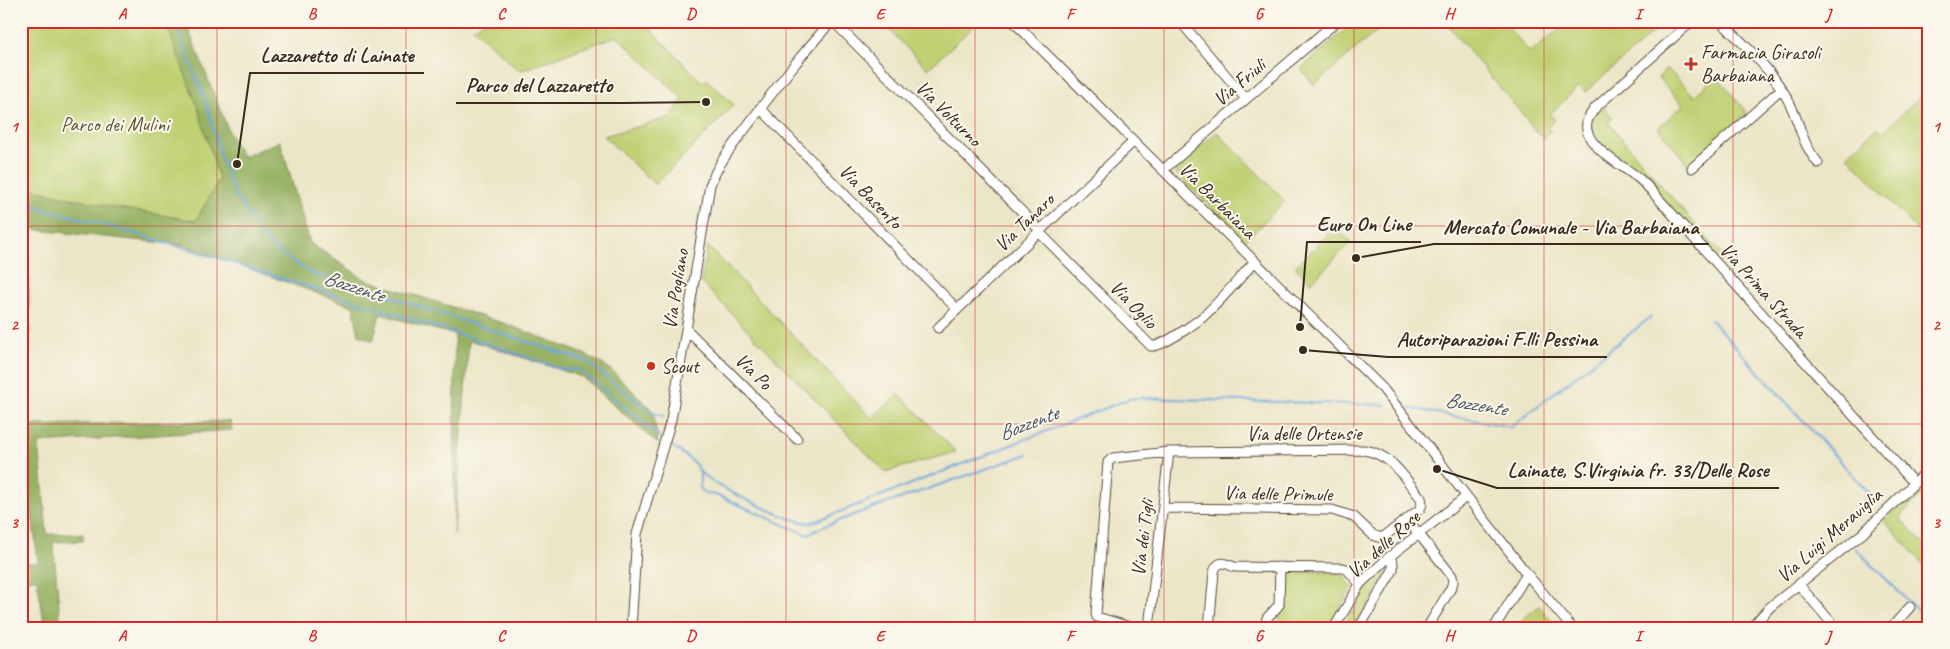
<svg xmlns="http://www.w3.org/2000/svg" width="1950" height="649" viewBox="0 0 1950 649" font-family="Caveat,sans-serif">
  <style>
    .green { fill: #c0d073; stroke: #7e7d48 }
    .forest { fill: #98b265; stroke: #6a6e42 }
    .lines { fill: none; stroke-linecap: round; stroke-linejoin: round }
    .stream { stroke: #6da6dd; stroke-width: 2 }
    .minor-casing { stroke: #564638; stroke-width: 11 }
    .minor { stroke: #fff; stroke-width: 9 }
    .grid { fill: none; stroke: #d62828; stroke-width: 1; stroke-opacity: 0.55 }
    .poi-dot { fill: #c8321e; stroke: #fbf7ec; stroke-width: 2 }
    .labels { text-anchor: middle; stroke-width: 4; stroke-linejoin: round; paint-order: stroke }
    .poi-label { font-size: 20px; fill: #3b2a1e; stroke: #fbf7ec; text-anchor: start }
    .street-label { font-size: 20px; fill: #3b2a1e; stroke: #fbf7ec }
    .park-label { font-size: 20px; fill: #5c5433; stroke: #fbf7ec }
    .water-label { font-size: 21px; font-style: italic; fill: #4c5561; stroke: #fbf7ec }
    .leader { fill: none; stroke: #3b2a1e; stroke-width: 2 }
    .callout-dot { fill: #3b2a1e; stroke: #fbf7ec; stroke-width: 2 }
    .callout-label { font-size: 21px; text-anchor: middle; font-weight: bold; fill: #3b2a1e; stroke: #fbf7ec; stroke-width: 4; stroke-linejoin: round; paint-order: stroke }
    .neatline { fill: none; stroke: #d62828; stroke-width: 2 }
    .grid-label { font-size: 16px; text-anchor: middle; font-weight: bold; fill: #d62828 }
  </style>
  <rect width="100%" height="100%" fill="#fbf7ec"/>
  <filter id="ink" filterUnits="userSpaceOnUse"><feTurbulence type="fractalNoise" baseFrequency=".02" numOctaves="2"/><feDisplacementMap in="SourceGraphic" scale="10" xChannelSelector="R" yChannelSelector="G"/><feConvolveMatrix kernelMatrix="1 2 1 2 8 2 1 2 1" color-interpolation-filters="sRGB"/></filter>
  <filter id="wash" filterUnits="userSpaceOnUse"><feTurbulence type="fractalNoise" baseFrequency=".0096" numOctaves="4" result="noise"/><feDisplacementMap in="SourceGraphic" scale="20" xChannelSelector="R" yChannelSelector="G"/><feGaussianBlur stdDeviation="1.12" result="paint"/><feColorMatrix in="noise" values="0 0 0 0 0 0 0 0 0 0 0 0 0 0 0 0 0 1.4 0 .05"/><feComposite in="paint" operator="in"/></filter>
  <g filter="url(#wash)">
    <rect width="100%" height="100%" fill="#ece6c8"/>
    <path class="green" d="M 21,21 L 174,21 L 210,109 L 220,179 L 196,221 L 172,217 L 182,246 L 21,206 Z
      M 485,21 L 652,21 L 645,24 L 703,83 L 706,79 L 734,105 L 655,185 L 604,136 L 669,118 L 683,99 L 617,36 L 519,71 L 473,28 Z
      M 889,21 L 975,21 L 977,23 L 928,69 L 884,25 Z
      M 1356,21 L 1388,21 L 1314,85 L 1301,69 Z
      M 1444,21 L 1502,21 L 1530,53 L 1570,21 L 1666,21 L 1585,92 L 1579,86 L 1550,114 L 1555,120 L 1547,127 L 1551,131 L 1543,139 Z
      M 1667,68 L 1694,96 L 1717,76 L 1747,113 L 1689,166 L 1658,128 L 1683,105 L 1658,78 Z
      M 1929,88 L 1929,242 L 1847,156 L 1877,128 L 1883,132 Z
      M 1604,107 L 1613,118 L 1608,122 L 1667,192 L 1732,266 L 1728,270 L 1628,165 L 1601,144 L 1592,134 L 1591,123 L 1594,115 Z
      M 1217,132 L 1285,201 L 1245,241 L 1173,170 Z
      M 1335,227 L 1351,242 L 1311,283 L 1295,267 Z
      M 708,246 L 871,418 L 899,394 L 956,452 L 885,472 L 701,282 Z
      M 1929,478 L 1929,488 L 1902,514 L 1901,520 L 1929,549 L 1929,570 L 1884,521 Z
      M 1384,568 L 1388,571 L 1355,628 L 1343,628 L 1369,584 Z
      M 1290,572 L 1335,572 L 1344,576 L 1352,587 L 1328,628 L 1286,628 L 1277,615 L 1284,608 L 1285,576 Z
      M 1539,606 L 1557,628 L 1512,628 Z"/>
    <path class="forest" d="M 165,21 L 185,21 L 233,142 L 243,157 L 280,141 L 310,243 L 364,279 L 506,324 L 584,354 L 609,368 L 653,411 L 658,444 L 582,377 L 469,340 L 454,534 L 455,335 L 380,314 L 373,341 L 359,335 L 353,306 L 183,245 L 28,229 L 30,348 L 24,349 L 29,425 L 230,421 L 232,430 L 39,443 L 47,534 L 83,534 L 83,541 L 53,542 L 61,628 L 45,628 L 37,579 L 21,579 L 21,563 L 38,563 L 23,440 L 21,439 L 21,224 L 24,223 L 21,220 L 21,181 L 39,191 L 107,206 L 196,221 L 219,179 L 198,108 Z"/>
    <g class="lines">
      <path class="stream" d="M 174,21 L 207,105 L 221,158 L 236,197 L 264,239 L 281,254 L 312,274 L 357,286 L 586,361 L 652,413 L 664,416
        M 21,198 L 44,210 L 88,220 L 211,256 L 465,336 L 561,369 L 580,370 L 659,436
        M 1711,320 L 1870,494 L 1865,498
        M 1409,408 L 1511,427 L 1651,317
        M 671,445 C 679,452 689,457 696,465 C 698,468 699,472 702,474 C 718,488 791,523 811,523 L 1129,399 L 1139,398 L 1386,405
        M 700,474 L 700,487 L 703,492 L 719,496 L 807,535 L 825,526 L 859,513 L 1028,454
        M 1856,549 L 1929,622"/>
    </g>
  </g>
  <g filter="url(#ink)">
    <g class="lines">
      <g class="minor-casing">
        <path id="minor" d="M 833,21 L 1040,230
          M 1013,21 L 1383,389 L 1527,574 L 1572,628
          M 1180,21 L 1246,99
          M 1692,21 L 1595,108 C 1590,115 1585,121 1587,130 C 1590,149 1623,166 1637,177 C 1645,183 1651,190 1657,197 L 1914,483
          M 1720,21 C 1744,44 1776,74 1790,104 C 1801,126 1801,142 1818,163
          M 760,108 L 957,309
          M 1692,168 L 1781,89
          M 1163,170 L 1337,21
          M 1039,232 L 1151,346 C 1161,348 1199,321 1207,313 C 1224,297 1239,279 1255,261
          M 938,328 L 1134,141
          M 686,329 L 797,439
          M 1407,519 L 1452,576 L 1453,582 L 1451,588 L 1427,628
          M 1799,585 L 1836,628
          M 631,628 L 637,534 L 671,420 L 710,185 C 720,159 738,139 754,117 C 779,84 804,51 832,21
          M 1133,628 L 1097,617 L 1096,614 L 1108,462 L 1113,458 L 1169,452 L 1364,450 C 1392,454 1404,478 1421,498 L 1422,504 L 1420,509 L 1382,538 L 1373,535 L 1354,517 L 1332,510 L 1163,508
          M 1149,628 L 1169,452
          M 1209,628 L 1214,572 C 1218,559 1225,563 1234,567 L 1343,568 L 1347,569 L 1360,584
          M 1265,628 L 1267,618 L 1279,605 L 1280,567
          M 1334,628 L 1360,584 L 1389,557 L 1466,497
          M 1359,628 L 1393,570 L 1393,563 L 1389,557
          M 1494,628 L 1527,574
          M 1751,628 L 1770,607 L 1862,534 L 1929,469
          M 1891,628 L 1910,607"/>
      </g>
      <use href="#minor" class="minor"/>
    </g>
  </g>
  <path class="grid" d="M 217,21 L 217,628M 406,21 L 406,628M 596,21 L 596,628M 786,21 L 786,628M 975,21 L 975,628M 1164,21 L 1164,628M 1354,21 L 1354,628M 1544,21 L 1544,628M 1733,21 L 1733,628M 21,226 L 1929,226M 21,424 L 1929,424"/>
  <g class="poi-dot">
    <path d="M1688.5 56.5h5v5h5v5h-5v5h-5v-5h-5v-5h5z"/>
    <circle cx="651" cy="366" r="5"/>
  </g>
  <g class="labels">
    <g class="poi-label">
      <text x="1701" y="59">Farmacia Girasoli<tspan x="1701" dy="23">Barbaiana</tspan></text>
      <text x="661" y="373">Scout</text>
    </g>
    <g class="street-label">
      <text transform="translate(1239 82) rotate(-40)" y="7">Via Friuli</text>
      <text transform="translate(949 113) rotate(45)" y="7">Via Volturno</text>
      <text transform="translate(871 196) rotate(46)" y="7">Via Basento</text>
      <text transform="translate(1218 200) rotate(45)" y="7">Via Barbaiana</text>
      <text transform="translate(1024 222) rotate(-44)" y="7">Via Tanaro</text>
      <text transform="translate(675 289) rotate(-81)" y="7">Via Pogliano</text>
      <text transform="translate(1764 290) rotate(48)" y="7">Via Prima Strada</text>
      <text transform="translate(1134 304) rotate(46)" y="7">Via Oglio</text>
      <text transform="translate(754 371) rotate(45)" y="7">Via Po</text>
      <text x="1304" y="440">Via delle Ortensie</text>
      <text transform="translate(1278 493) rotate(1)" y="7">Via delle Primule</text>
      <text transform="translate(1829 535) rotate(-41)" y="7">Via Luigi Meraviglia</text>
      <text transform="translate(1142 538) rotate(-83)" y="7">Via dei Tigli</text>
      <text transform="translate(1383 544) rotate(-42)" y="7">Via delle Rose</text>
    </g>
    <g class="park-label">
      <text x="115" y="131">Parco dei Mulini</text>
    </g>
    <g class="water-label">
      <text transform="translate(354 286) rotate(18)" y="7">Bozzente</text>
      <text transform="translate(1476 404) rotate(9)" y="7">Bozzente</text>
      <text transform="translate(1028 423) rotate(-21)" y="7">Bozzente</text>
    </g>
  </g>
  <path class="leader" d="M237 164L250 73H424M706 102L623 103H456M1300 327L1307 242H1421M1356 258L1434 244H1709M1303 350L1388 357H1607M1437 469L1497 488H1779"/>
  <g class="callout-dot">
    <circle cx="237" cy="164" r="5"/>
    <circle cx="706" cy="102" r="5"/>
    <circle cx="1300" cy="327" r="5"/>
    <circle cx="1356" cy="258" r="5"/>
    <circle cx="1303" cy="350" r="5"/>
    <circle cx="1437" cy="469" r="5"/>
  </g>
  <g class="callout-label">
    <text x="337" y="62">Lazzaretto di Lainate</text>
    <text x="539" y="92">Parco del Lazzaretto</text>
    <text x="1364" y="231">Euro On Line</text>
    <text x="1571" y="234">Mercato Comunale - Via Barbaiana</text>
    <text x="1497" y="346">Autoriparazioni F.lli Pessina</text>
    <text x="1638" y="477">Lainate, S.Virginia fr. 33/Delle Rose</text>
  </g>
  <rect width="1950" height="649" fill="none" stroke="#fbf7ec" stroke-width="55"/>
  <rect x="28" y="28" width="1894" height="594" class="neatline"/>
  <g class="grid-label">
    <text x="122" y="19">A</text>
    <text x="312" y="19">B</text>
    <text x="501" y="19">C</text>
    <text x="691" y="19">D</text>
    <text x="880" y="19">E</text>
    <text x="1070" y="19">F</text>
    <text x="1259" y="19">G</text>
    <text x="1449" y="19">H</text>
    <text x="1638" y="19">I</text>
    <text x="1828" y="19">J</text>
    <text x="14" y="132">1</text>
    <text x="1936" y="132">1</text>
    <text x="14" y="330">2</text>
    <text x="1936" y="330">2</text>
    <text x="14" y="528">3</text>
    <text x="1936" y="528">3</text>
    <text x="122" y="641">A</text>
    <text x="312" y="641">B</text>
    <text x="501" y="641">C</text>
    <text x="691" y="641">D</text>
    <text x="880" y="641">E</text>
    <text x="1070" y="641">F</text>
    <text x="1259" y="641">G</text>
    <text x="1449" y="641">H</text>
    <text x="1638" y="641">I</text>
    <text x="1828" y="641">J</text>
  </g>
</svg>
